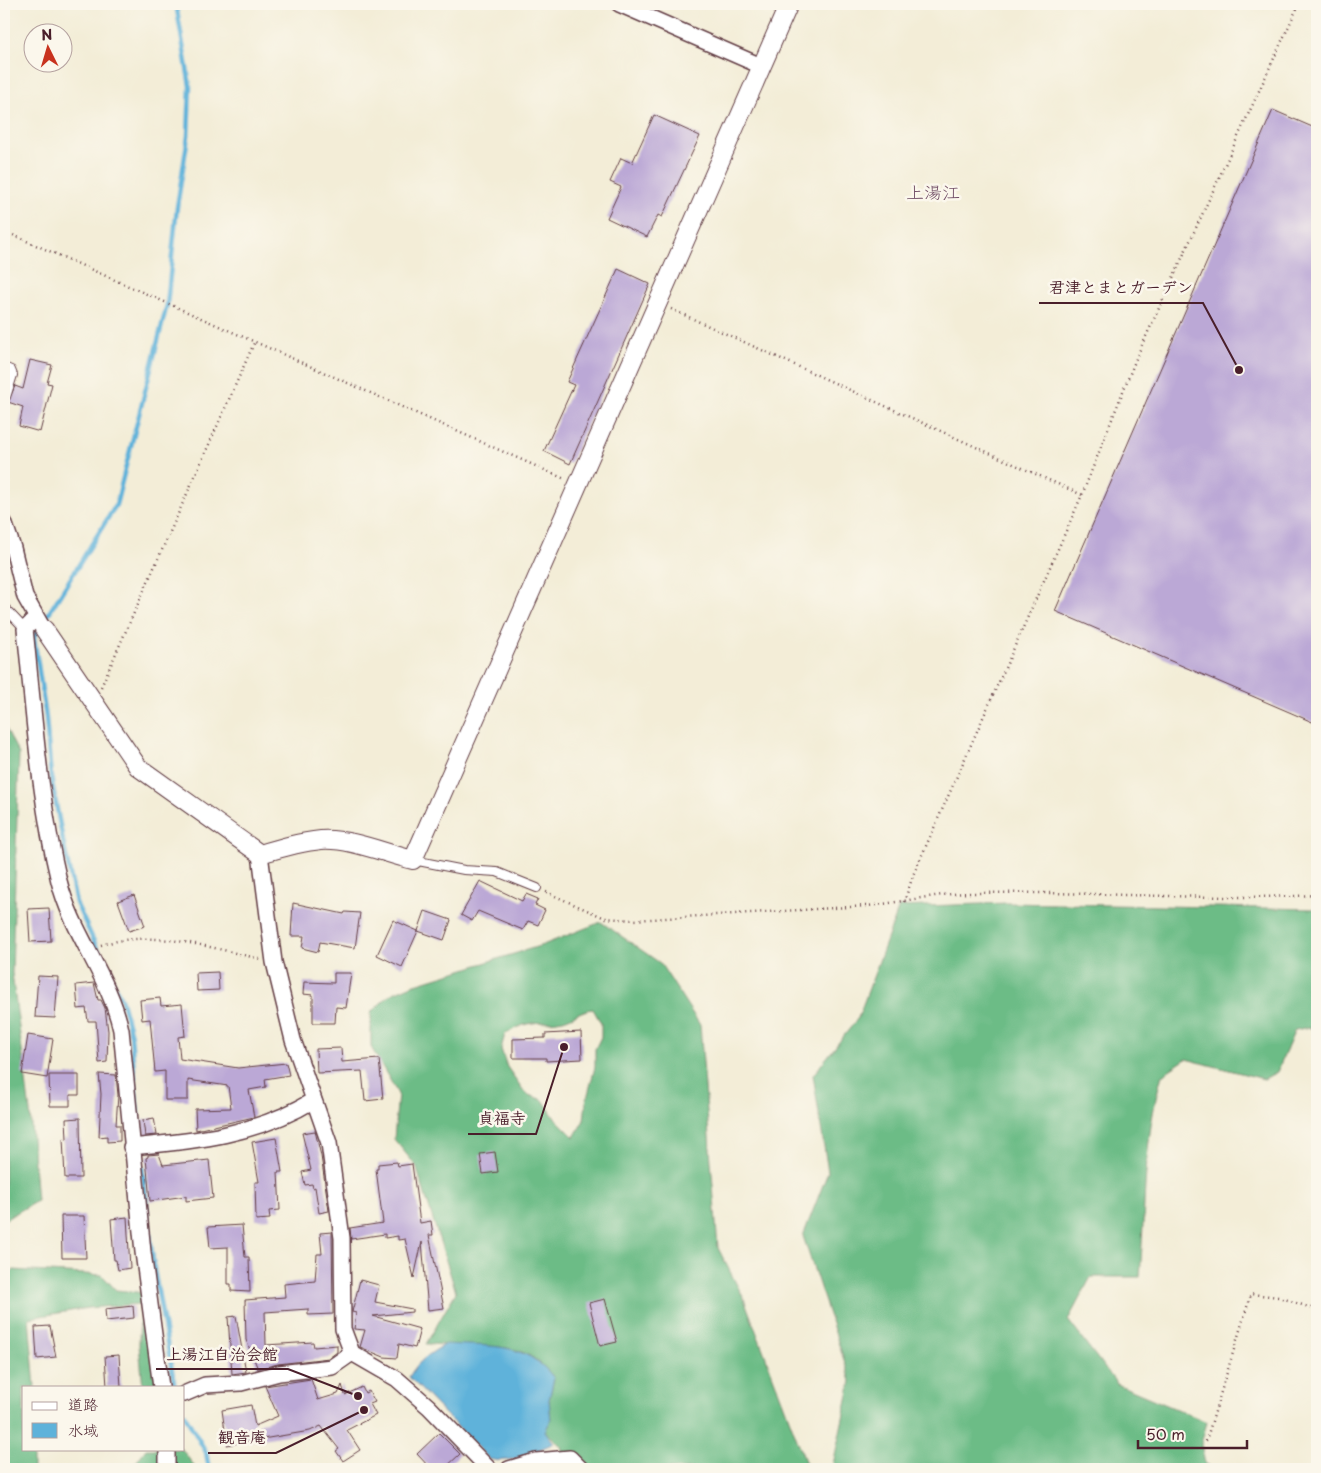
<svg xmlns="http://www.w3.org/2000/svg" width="1321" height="1473" viewBox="0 0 1321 1473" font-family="'Playpen Sans','Klee One',sans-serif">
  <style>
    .forest { fill: #6cbc86; stroke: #5b6e58; fill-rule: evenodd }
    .water { fill: #5eb2da; stroke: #546882 }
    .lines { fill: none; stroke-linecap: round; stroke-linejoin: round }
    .stream { stroke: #5eb2da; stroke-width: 4.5 }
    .building { fill: #bba8d6 }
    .service-casing { stroke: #633e45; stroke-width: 10 }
    .minor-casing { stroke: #633e45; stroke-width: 18 }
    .tertiary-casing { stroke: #633e45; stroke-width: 20 }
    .path { stroke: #633e45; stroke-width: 2.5; stroke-dasharray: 1 4; stroke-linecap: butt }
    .service { stroke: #fff; stroke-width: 8 }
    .minor { stroke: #fff; stroke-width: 15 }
    .tertiary { stroke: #fff; stroke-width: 18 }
    .labels { text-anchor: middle; stroke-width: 5; stroke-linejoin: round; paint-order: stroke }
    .quarter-label { font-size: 18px; fill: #724f67; stroke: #fbf7ec }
    .leader { fill: none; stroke: #4a1f2b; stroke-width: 2 }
    .callout-dot { fill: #4a1f2b; stroke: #fbf7ec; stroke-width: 2 }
    .callout-label { font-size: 16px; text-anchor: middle; font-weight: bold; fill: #4a1f2b; stroke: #fbf7ec; stroke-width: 5; stroke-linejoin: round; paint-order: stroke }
  </style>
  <rect width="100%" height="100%" fill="#fbf7ec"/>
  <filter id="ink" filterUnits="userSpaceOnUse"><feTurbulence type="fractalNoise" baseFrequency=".02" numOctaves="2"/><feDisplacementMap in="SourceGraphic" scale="10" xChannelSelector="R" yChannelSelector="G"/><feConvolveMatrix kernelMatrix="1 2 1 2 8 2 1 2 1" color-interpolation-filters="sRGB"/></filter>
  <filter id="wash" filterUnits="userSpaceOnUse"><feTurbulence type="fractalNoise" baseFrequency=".0096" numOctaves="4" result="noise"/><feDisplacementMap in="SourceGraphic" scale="20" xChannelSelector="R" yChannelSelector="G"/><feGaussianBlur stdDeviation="1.12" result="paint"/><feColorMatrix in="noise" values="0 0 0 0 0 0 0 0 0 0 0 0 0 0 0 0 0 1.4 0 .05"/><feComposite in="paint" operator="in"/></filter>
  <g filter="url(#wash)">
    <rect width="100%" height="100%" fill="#f3edd7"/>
    <path class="forest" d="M 4,725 L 19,754 L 12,973 L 30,1112 L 37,1201 L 4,1220 Z
      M 1007,903 L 1317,909 L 1317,1034 L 1309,1027 L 1295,1030 L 1277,1072 L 1264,1079 L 1186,1059 L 1162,1075 C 1143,1139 1145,1211 1140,1277 L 1091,1277 L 1068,1320 L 1117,1384 L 1207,1422 L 1201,1444 L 1205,1464 L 1214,1469 L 832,1469 L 851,1381 L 803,1236 L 828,1172 L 813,1075 L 858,1018 L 899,907 Z
      M 601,922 L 660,963 L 700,1025 L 718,1248 L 744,1299 L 808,1469 L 566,1469 L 561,1446 L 545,1431 L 551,1420 L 549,1400 L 554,1378 C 528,1345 506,1347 468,1346 C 454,1346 440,1344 426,1344 L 456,1292 L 416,1166 L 394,1139 L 398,1094 L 371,1047 L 371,1012 L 391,994 L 412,985 L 543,945 ZM 593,1009 L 601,1023 L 601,1037 L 595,1049 L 595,1067 L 586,1102 L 584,1120 L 574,1137 L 554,1117 L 543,1100 L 526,1094 L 507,1067 L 501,1049 L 505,1034 C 512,1030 520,1026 527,1024 C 539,1021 551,1023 563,1020 C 574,1017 581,1010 593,1009 Z
      M 13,1270 L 102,1275 L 116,1290 L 146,1293 L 156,1387 L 143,1387 L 139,1345 L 140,1304 L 88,1308 L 29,1318 L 35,1387 L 24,1387 L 24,1449 L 33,1449 L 33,1469 L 4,1469 L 4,1279 Z
      M 146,1449 L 182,1449 L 196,1469 L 131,1469 Z"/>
    <path class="water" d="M 446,1344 C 489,1347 524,1340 554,1378 L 549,1400 L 551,1420 L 545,1431 L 554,1443 C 536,1451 509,1465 489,1459 L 409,1377 C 418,1361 430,1353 446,1344 Z"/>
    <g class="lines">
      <path class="stream" d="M 140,1143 L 131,1035 L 122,1001 L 76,903 L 63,841 L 51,777 L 46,718 L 34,637 L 116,505 L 167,305 L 177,207 L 188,136 L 190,86 L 176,4
        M 142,1168 L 154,1269 L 175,1387
        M 184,1414 L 206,1452 L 209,1469"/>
    </g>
    <g id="blocks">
      <path class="building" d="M 1273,110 L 1317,129 L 1317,724 L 1055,611 Z
        M 654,115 L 700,136 L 662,217 L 658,215 L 647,237 L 607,218 L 621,187 L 610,182 L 621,158 L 632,163 Z
        M 618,269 L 650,284 L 570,464 L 544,451 L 574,385 L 567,382 Z
        M 30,360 L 52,365 L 47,383 L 52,384 L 40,432 L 19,426 L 23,407 L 8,402 L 15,386 L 23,389 Z
        M 480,881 L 522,901 L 526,894 L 538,899 L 535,905 L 545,910 L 538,925 L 528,921 L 523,930 L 478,911 L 472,921 L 461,915 Z
        M 134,895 L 145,926 L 129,931 L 118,901 Z
        M 293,903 L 344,914 L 345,912 L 360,913 L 355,948 L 320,942 L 318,952 L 302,948 L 304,936 L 291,936 Z
        M 49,908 L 51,941 L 30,942 L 28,909 Z
        M 425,911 L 451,920 L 444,940 L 418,931 L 402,967 L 377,955 L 393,920 L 418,931 Z
        M 218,972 L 219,990 L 197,991 L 196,973 Z
        M 334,973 L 351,973 L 346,1008 L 336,1007 L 335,1023 L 313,1023 L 313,995 L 303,994 L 304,982 L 334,983 Z
        M 38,976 L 58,977 L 55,1018 L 35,1017 Z
        M 94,983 L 98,1000 L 101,1000 L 105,1008 L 108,1031 L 107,1062 L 99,1063 L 96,1021 L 88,1021 L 86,1008 L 78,1009 L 76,985 Z
        M 160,998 L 161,1006 L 182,1004 L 185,1036 L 178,1037 L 180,1059 L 238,1068 L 286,1063 L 289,1075 L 265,1079 L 266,1087 L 249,1090 L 254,1117 L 196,1130 L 195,1109 L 231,1108 L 228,1086 L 188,1080 L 188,1100 L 165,1100 L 165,1071 L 155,1072 L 150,1019 L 142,1020 L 140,1000 Z
        M 581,1032 L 582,1059 L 546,1061 L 546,1058 L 513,1058 L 513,1039 L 545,1038 L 545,1034 Z
        M 28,1035 L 53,1039 L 47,1078 L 22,1074 Z
        M 341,1048 L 342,1062 L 379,1059 L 383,1099 L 365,1101 L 362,1071 L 317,1073 L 316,1049 Z
        M 99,1074 L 116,1075 L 118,1095 L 116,1125 L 120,1125 L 120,1141 L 107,1142 L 107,1136 L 99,1137 L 101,1094 Z
        M 49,1075 L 79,1075 L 79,1095 L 70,1095 L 70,1106 L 50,1106 Z
        M 80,1118 L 81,1178 L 65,1178 L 63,1138 L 67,1139 L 66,1119 Z
        M 154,1118 L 157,1135 L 145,1136 L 143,1120 Z
        M 315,1131 L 321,1156 L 329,1211 L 319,1213 L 315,1187 L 313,1188 L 312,1184 L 305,1185 L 302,1172 L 311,1170 L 302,1133 Z
        M 276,1138 L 282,1172 L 278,1172 L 280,1210 L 269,1211 L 270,1219 L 256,1220 L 255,1182 L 259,1182 L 252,1142 Z
        M 495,1152 L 498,1172 L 483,1174 L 480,1154 Z
        M 159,1154 L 163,1165 L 209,1160 L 213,1198 L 186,1201 L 186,1196 L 150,1201 L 146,1158 L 148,1157 L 148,1155 Z
        M 397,1162 L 398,1166 L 412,1164 L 420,1223 L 431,1221 L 433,1235 L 429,1235 L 444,1308 L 428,1310 L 422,1242 L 414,1278 L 405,1239 L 398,1240 L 398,1236 L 385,1238 L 385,1234 L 351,1239 L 350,1228 L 383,1223 L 376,1169 L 378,1169 L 378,1164 Z
        M 61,1216 L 84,1216 L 86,1258 L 62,1258 Z
        M 127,1217 L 130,1268 L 118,1270 L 116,1260 L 114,1260 L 111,1219 Z
        M 242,1225 L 245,1257 L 249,1257 L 250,1292 L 231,1291 L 231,1284 L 228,1284 L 228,1247 L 210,1248 L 208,1227 Z
        M 332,1232 L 333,1314 L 308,1315 L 308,1309 L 265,1312 L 266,1345 L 313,1342 L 314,1347 L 337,1345 L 337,1352 L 329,1358 L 278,1364 L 258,1369 L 246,1340 L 245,1300 L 285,1297 L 284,1284 L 315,1281 L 317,1254 L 322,1254 L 320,1233 Z
        M 360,1280 L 379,1285 L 375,1302 L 412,1309 L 412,1312 L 373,1316 L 420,1329 L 415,1348 L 399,1344 L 397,1358 L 384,1357 L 360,1347 L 365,1330 L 354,1329 L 356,1313 L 352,1312 Z
        M 605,1299 L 617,1342 L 600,1346 L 589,1303 Z
        M 133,1306 L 134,1318 L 106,1321 L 105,1309 Z
        M 236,1316 L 246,1372 L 232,1374 L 228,1317 Z
        M 50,1326 L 56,1357 L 37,1359 L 35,1327 Z
        M 119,1355 L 121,1387 L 107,1387 L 105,1356 Z
        M 311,1379 L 318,1400 L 338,1394 L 342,1385 L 345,1395 L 362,1387 L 365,1393 L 369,1391 L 375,1402 L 370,1404 L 376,1415 L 347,1430 L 360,1450 L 343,1461 L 336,1451 L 339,1449 L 321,1426 L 310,1431 L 227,1445 L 222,1410 L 251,1405 L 255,1426 L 278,1416 L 265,1386 Z
        M 439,1433 L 460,1454 L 444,1469 L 431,1469 L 417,1454 Z"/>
    </g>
  </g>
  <g filter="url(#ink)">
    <use href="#blocks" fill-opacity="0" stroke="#633e45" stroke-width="1"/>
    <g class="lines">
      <g class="service-casing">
        <path id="service" d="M 4,367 L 11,370 L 13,375 L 6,397
          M 4,607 L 25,629
          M 413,860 L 464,870 L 497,872 L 537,888"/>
      </g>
      <g class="minor-casing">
        <path id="minor" d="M 619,4 L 761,66
          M 4,522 L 13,548 L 25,597 L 41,625
          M 36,618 L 25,629 C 34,713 39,799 59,881 C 72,934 110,977 121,1030 L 143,1252 L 161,1387
          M 260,854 L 274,962 L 293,1040 L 329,1143 L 342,1238 L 343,1329 L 352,1353 L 397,1379 L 429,1407 L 489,1469
          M 131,1147 C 196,1141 257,1135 314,1100
          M 184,1394 L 205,1385 L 241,1383 L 279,1373 L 332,1367 L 352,1353
          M 167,1469 L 167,1449
          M 509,1469 L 536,1461 L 570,1458 L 581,1469"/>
      </g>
      <g class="tertiary-casing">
        <path id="tertiary" d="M 44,629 L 138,767 L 260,854 C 280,848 300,842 321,840 C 350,838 384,853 413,860 L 789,4"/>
      </g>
      <path class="path" d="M 4,231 L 565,479
        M 671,309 L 1082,495
        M 101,687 L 255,341
        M 546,892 L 605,918 L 634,920 L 867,906 C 904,902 938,893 976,893 C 1090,891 1203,901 1317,895
        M 904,902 L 914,873 L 1082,495 L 1137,356 L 1299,4
        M 101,945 C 153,929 209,947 260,959
        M 1206,1441 L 1251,1294 L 1279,1297 L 1317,1310"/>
      <use href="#service" class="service"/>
      <use href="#minor" class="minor"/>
      <use href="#tertiary" class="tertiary"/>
    </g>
  </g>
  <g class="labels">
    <g class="quarter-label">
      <text x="933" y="199">上湯江</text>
    </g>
  </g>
  <path class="leader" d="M1239 370L1203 303H1039M564 1047L536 1134H468M358 1396L288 1369H156M364 1410L276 1453H208"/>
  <g class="callout-dot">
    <circle cx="1239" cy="370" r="5"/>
    <circle cx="564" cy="1047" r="5"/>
    <circle cx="358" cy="1396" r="5"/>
    <circle cx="364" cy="1410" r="5"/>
  </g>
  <g class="callout-label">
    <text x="1121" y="293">君津とまとガーデン</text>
    <text x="502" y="1124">貞福寺</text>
    <text x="222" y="1360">上湯江自治会館</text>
    <text x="242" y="1443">観音庵</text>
  </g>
  <rect width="1321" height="1473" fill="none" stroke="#fbf7ec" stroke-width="20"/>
  <rect x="22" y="1386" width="162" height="65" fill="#fbf7ec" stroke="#b4a19f"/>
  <rect x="32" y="1402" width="25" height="8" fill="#ffffff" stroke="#b4a19f"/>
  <text x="68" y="1410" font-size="15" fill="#4a1f2b">道路</text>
  <rect x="32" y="1423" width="25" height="15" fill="#5eb2da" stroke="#b4a19f"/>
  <text x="68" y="1436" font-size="15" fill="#4a1f2b">水域</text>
  <g transform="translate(48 48) rotate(355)"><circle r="24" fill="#fbf7ec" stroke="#b4a19f"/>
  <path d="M0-4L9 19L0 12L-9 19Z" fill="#c8321e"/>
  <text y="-8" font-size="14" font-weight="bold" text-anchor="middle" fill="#4a1f2b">N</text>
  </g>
  <path d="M1138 1440v8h109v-8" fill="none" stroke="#4a1f2b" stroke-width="2.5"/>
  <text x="1146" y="1440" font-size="15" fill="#4a1f2b" stroke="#fbf7ec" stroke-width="4" paint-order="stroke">50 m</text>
</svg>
